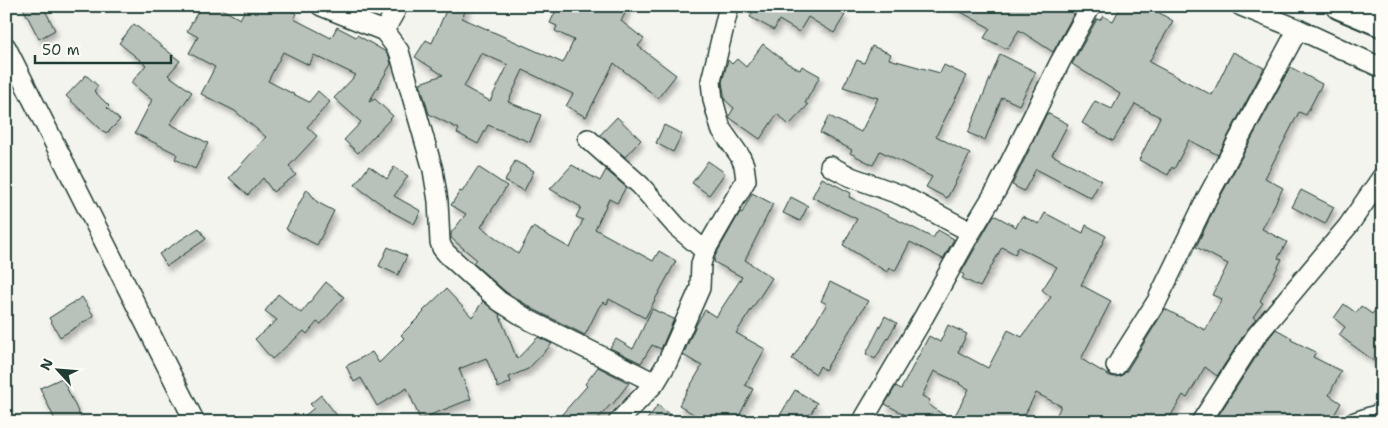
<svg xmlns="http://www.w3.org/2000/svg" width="1388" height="428" viewBox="0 0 1388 428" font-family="'Shantell Sans',sans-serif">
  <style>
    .building { fill: #b9c1bb; stroke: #1f3d34; fill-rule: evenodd; filter: url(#shadow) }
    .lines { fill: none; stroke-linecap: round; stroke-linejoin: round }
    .minor-casing { stroke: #1f3d34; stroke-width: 22 }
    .major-casing { stroke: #1f3d34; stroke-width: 29 }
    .minor { stroke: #fdfcf7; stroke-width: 19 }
    .major { stroke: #fdfcf7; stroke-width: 25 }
  </style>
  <defs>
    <filter id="shadow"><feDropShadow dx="3" dy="5.5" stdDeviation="2.5" flood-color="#0004"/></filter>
  </defs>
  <rect width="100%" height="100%" fill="#f4f4ef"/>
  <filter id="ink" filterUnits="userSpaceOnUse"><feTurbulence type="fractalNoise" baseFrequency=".02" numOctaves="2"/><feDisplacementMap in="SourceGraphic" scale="10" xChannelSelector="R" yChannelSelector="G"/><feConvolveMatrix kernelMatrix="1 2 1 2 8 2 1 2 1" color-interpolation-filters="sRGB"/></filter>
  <g filter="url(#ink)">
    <path class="building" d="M 22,6 L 43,6 L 55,30 L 39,39 Z
      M 201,6 L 216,6 L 240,19 L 247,6 L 282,6 L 297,14 L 294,19 L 331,38 L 337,27 L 356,37 L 357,35 L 386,52 L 389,56 L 391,64 L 369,102 L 375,99 L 393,116 L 358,153 L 344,140 L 361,122 L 334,98 L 356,75 L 314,55 L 309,65 L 283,52 L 268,81 L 309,102 L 318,91 L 330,102 L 307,127 L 317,136 L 289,166 L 296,175 L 273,192 L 263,178 L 248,195 L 229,178 L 266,137 L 235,111 L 201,94 L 215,67 L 189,53 L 198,37 L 187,31 Z
      M 448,6 L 468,6 L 462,18 L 563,63 L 574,40 L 555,31 L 557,26 L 550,23 L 558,6 L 629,6 L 621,21 L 644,39 L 638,46 L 676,75 L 658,98 L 614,63 L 586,117 L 566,106 L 573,94 L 523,70 L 508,102 L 541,115 L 530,142 L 488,125 L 478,144 L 457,133 L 459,129 L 429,114 L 420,83 L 443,75 L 415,57 L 426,40 L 432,43 ZM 481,53 L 508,65 L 490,101 L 464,87 Z
      M 756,6 L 831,6 L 845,15 L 834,33 L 808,17 L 799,32 L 779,20 L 774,30 L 750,17 Z
      M 950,6 L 1074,6 L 1077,8 L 1053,52 L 1019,30 L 1007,49 L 984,38 L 990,28 Z
      M 1121,6 L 1148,6 L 1173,21 L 1149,62 L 1212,95 L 1233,52 L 1264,68 L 1218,155 L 1189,140 L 1174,169 L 1172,167 L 1168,175 L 1139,160 L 1160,117 L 1135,104 L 1113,141 L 1082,123 L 1095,101 L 1112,109 L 1120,94 L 1072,64 L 1097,19 L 1100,20 L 1103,16 L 1113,21 Z
      M 134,24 L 180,61 L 168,75 L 192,92 L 170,124 L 208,143 L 195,169 L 175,159 L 177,154 L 135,133 L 152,100 L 131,83 L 146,65 L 119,43 Z
      M 763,44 L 787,63 L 800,70 L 802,66 L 820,76 L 805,103 L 808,105 L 789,125 L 777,114 L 760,139 L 730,118 L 729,116 L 734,108 L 725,100 L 722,82 L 728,60 L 732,64 L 737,59 L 746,67 Z
      M 872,46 L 891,54 L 889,59 L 940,73 L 944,65 L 967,76 L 936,136 L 970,154 L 947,198 L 926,187 L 932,177 L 880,151 L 873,165 L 850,153 L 852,150 L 820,133 L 829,116 L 861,132 L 878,98 L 843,87 L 857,60 L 864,63 Z
      M 1000,54 L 1036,72 L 1019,105 L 1002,97 L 985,140 L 968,133 Z
      M 1290,67 L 1322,84 L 1306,115 L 1299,112 L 1265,178 L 1283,188 L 1262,229 L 1287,242 L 1278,258 L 1282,259 L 1260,301 L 1263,303 L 1253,317 L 1256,319 L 1247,330 L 1217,376 L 1205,367 L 1187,398 L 1183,395 L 1167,422 L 1053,422 L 1061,406 L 1036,393 L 1021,422 L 919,422 L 885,404 L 896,386 L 901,389 L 929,336 L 940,342 L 948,325 L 967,334 L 958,352 L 988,368 L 1008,330 L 1022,337 L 1051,297 L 1042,290 L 1057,267 L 1018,247 L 1015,254 L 1002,247 L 980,287 L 962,278 L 964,275 L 961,273 L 994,215 L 1016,227 L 1022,216 L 1039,224 L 1045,213 L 1083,233 L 1086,225 L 1106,236 L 1081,285 L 1111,301 L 1081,359 L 1110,376 L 1115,377 L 1121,376 L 1126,372 L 1165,309 L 1205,330 L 1222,299 L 1212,295 L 1228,264 L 1196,247 L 1217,203 ZM 934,371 L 960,383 L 959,384 L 969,389 L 952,421 L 928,404 L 930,400 L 922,396 Z
      M 86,75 L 98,86 L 94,91 L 109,106 L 107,108 L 120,120 L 106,134 L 66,96 Z
      M 1047,113 L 1068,124 L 1052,155 L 1101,180 L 1091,198 L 1036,169 L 1024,191 L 1012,185 Z
      M 617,117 L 641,140 L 625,157 L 600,135 Z
      M 664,125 L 682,134 L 673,152 L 656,143 Z
      M 515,161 L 534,171 L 524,191 L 505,181 Z
      M 708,161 L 725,173 L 709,195 L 692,183 Z
      M 572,165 L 600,181 L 606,170 L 626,187 L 617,203 L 609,199 L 595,229 L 653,261 L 659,251 L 676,261 L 645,318 L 609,299 L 607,304 L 603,302 L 599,307 L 585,335 L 535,310 L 506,292 L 473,263 L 476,259 L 451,238 L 451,233 L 466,214 L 451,205 L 460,191 L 462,192 L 478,167 L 507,186 L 481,227 L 518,254 L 533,227 L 570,248 L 583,220 L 576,217 L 581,207 L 550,189 Z
      M 369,166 L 387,179 L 394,167 L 408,176 L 394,196 L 421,211 L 414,224 L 390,211 L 390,210 L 364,192 L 355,185 Z
      M 822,178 L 851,193 L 849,197 L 904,223 L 933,238 L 938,230 L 954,239 L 943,259 L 910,242 L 895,271 L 889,268 L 887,272 L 843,245 L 857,219 L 812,197 Z
      M 307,189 L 317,202 L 334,211 L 317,245 L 286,229 Z
      M 1301,190 L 1334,207 L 1325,224 L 1292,207 Z
      M 752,193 L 773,204 L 745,260 L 772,278 L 736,333 L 765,349 L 745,385 L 753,389 L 736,422 L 706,422 L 679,405 L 702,366 L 683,355 L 696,325 L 705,310 L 716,317 L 742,277 L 714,262 L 715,256 L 740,212 L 742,213 Z
      M 791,197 L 808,206 L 800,221 L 783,213 Z
      M 199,228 L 206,239 L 167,266 L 159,254 Z
      M 388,247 L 407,256 L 398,275 L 379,266 Z
      M 326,282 L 344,297 L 321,324 L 317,322 L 307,334 L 304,331 L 272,359 L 255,339 L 277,320 L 265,311 L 278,294 L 301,313 Z
      M 830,282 L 868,301 L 825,370 L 820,366 L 816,374 L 792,359 L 827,304 L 821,301 Z
      M 446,289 L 472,317 L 483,301 L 499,314 L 517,359 L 538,337 L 552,344 L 528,369 L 509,377 L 511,382 L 498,388 L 496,382 L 495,383 L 496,382 L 486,358 L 459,369 L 471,399 L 420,419 L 407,388 L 377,406 L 361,378 L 354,382 L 346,366 L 372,352 L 379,363 L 404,338 L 401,335 L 424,312 L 423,311 Z
      M 82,297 L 94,316 L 60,337 L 49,318 Z
      M 1382,301 L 1382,367 L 1339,335 L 1345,327 L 1334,318 L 1344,304 L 1356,313 L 1361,306 L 1372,314 Z
      M 652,309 L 674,319 L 661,349 L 652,345 L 641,363 L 610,348 L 616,339 L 633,349 Z
      M 885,316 L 897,323 L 875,359 L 866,354 Z
      M 1276,329 L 1292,338 L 1291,340 L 1316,352 L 1313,357 L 1341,371 L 1329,395 L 1341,403 L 1330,422 L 1230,422 L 1218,416 L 1265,343 Z
      M 598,367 L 629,383 L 612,405 L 611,404 L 595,422 L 555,422 L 587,386 L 585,384 Z
      M 62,378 L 83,422 L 56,422 L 40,388 Z
      M 795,390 L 817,403 L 806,422 L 776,422 Z
      M 321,395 L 342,422 L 297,422 L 314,408 L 310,404 Z
      M 658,405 L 678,422 L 645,422 Z"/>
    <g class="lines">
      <g class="minor-casing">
        <path id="minor" d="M 321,6 L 384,31 L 399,51 L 433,170 L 438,201 L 440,242 L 442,248 L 447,254 L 499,301 L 529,320 L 655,383
          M 1241,6 L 1298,29 L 1382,68
          M 384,31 L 398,6
          M 6,47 L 195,422
          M 588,139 L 640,185 L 677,227 L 705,251
          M 830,166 L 851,177 L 901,195 L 971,232
          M 1116,366 L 1157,301 L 1207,198 L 1298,29
          M 618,422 L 655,383 L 667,363 L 700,288 L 701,264 L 705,251 L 746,180 L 744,165 L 740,156 L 721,129 L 713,100 L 711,81 L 729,6
          M 862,422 L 922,320 L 971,232 L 997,189 L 1060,62 L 1091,6
          M 1201,422 L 1256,336 L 1348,226 L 1382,177
          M 1355,422 L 1382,413"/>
      </g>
      <g class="major-casing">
        <path id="major" d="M 1339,6 L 1382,24"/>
      </g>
      <use href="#minor" class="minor"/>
      <use href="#major" class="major"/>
    </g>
  </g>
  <rect width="1388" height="428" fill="none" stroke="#fdfcf7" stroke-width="25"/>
  <rect x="12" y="12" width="1363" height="403" fill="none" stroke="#1f3d34" stroke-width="2" filter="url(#ink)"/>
  <g transform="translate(58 370) rotate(296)" stroke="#fdfcf7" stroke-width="4" paint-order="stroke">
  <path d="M0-4L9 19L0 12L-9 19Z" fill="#1f3d34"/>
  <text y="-8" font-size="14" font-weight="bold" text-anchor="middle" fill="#1f3d34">N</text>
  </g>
  <path d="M35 55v8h136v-8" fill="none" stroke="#1f3d34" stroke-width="2.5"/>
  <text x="42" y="55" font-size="15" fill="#1f3d34" stroke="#fdfcf7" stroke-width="4" paint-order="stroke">50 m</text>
</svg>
